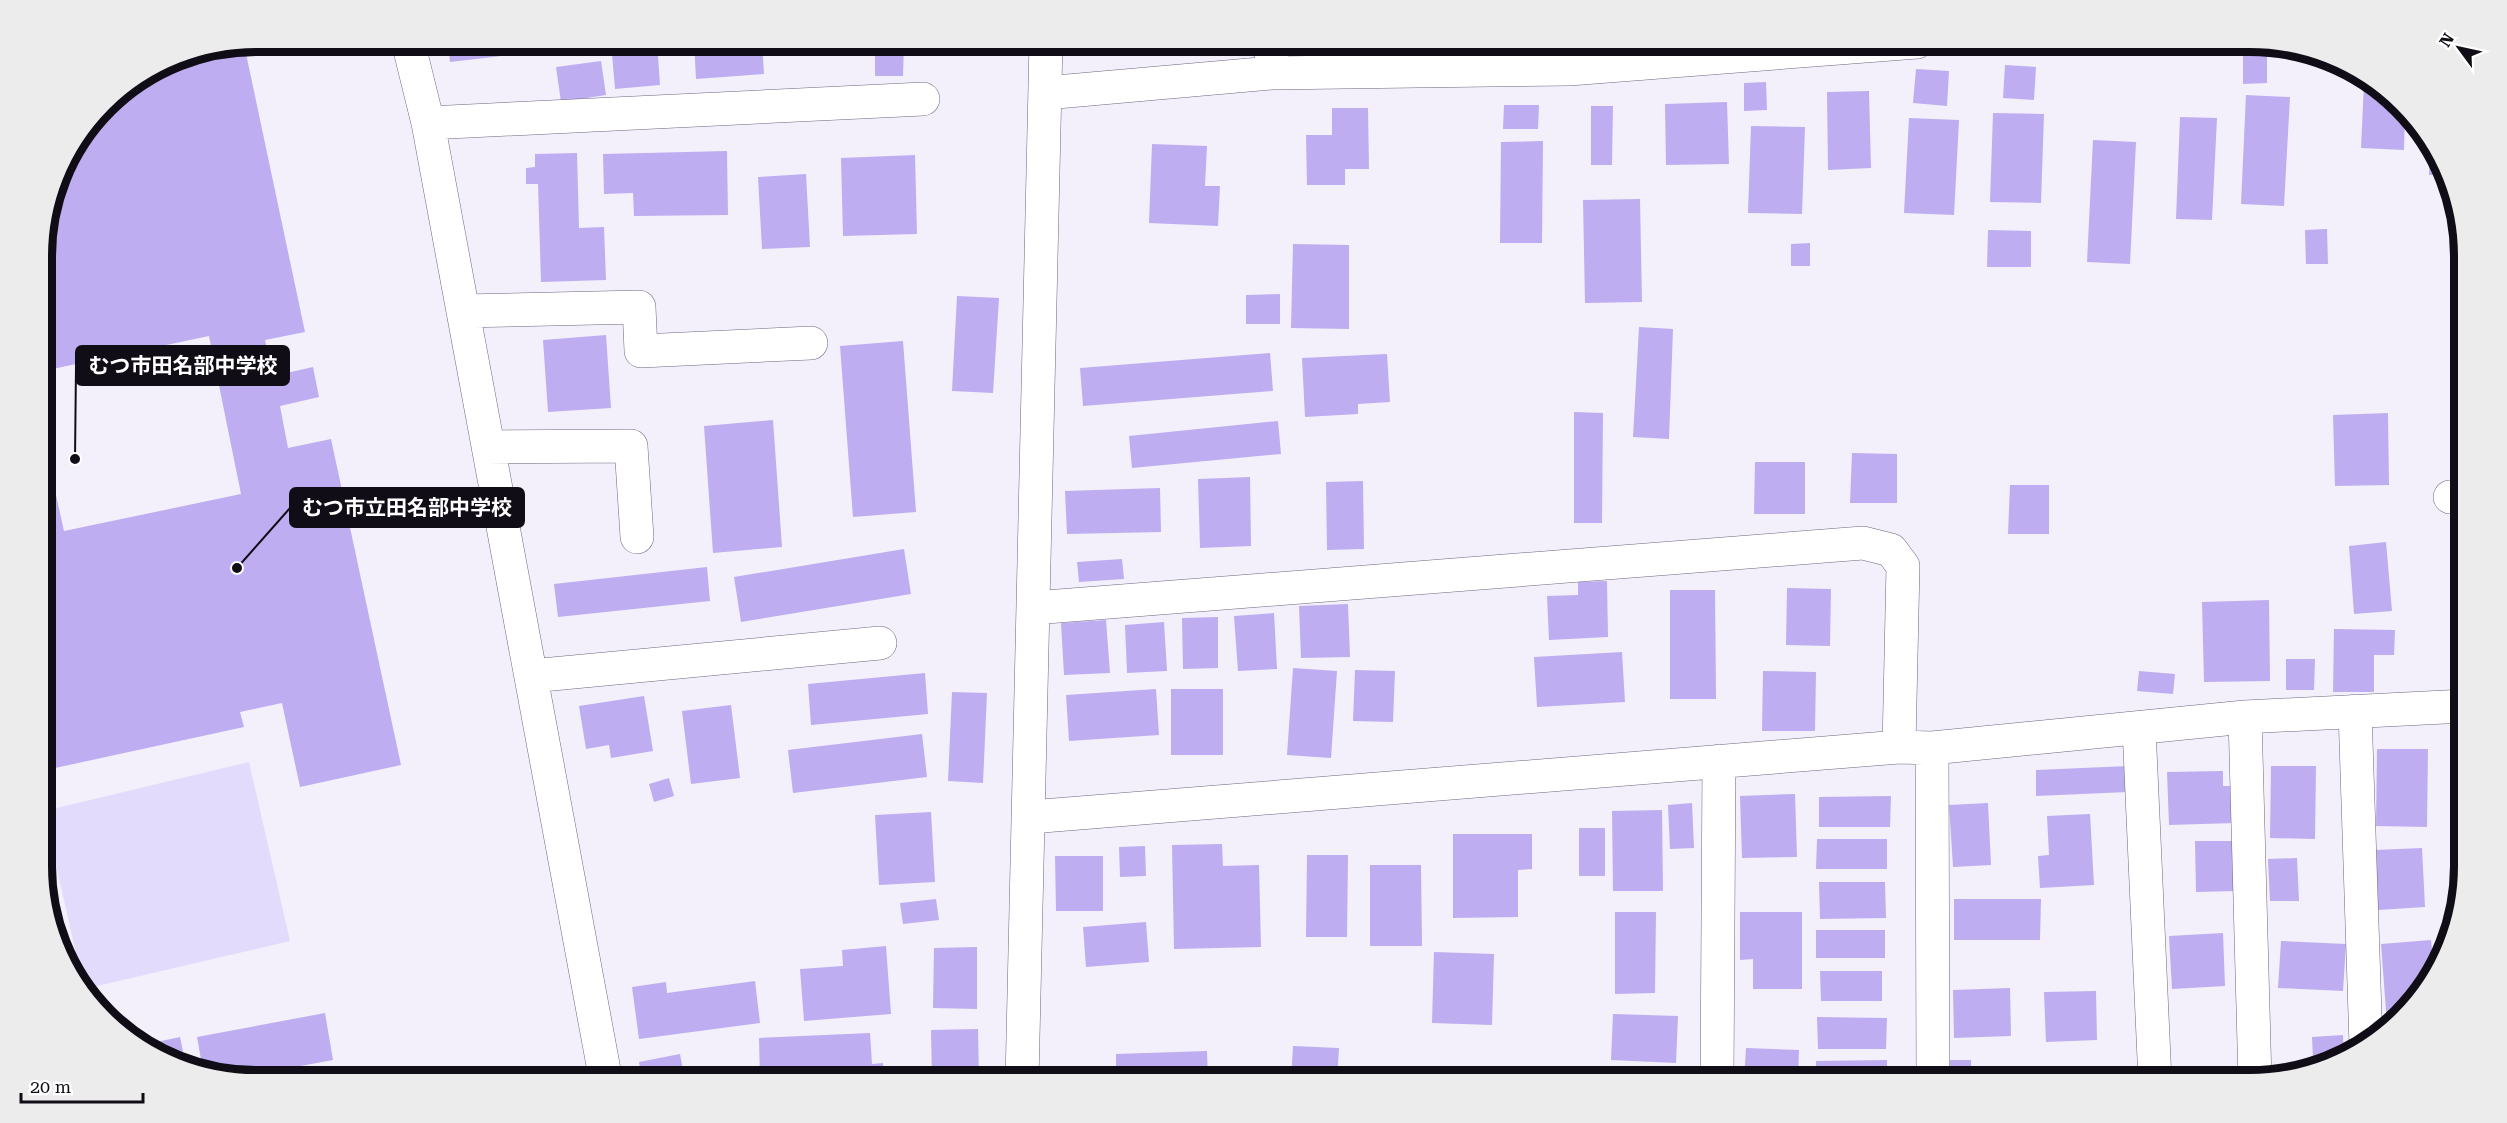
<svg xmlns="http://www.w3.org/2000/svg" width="2507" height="1123" viewBox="0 0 2507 1123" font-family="'Roboto Serif','Noto Sans JP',serif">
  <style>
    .green { fill: #e2dbfb }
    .building { fill: #bfadf1 }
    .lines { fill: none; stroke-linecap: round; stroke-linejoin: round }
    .minor-casing { stroke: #6d677f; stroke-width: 34 }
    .minor { stroke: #fff; stroke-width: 33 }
    .rim { fill: none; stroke: #100d16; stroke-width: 8 }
    .leader { fill: none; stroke: #100d16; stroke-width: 2 }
    .callout-dot { fill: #100d16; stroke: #fff; stroke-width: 2 }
    .callout { fill: #100d16; stroke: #100d16; stroke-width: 2 }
    .callout-label { font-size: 21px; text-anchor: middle; font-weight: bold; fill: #fff }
  </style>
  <rect width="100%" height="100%" fill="#f3f0fb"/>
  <path class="green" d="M 249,762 L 290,941 L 84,989 L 44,811 Z"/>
  <path class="building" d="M 448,42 L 594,42 L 594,45 L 450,62 Z
    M 611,42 L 657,42 L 660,85 L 615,89 Z
    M 694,42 L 762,42 L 764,74 L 696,79 Z
    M 875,42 L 904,42 L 903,76 L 875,76 Z
    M 1150,42 L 1210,42 L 1209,55 L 1150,53 Z
    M 2243,42 L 2267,45 L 2267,83 L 2243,84 Z
    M 244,44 L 305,332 L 265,340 L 273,376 L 313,367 L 319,397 L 280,406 L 288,448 L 331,439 L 401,765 L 300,787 L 282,703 L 240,712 L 244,727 L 55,768 L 47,732 L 44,733 L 43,436 L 64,531 L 241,494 L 209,336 L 43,371 L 42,242 L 64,161 L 115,95 L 171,60 Z
    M 601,61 L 606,95 L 561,102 L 556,67 Z
    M 2005,65 L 2036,67 L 2034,100 L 2003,98 Z
    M 1916,69 L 1949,71 L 1947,106 L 1913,103 Z
    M 1766,82 L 1767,110 L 1744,111 L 1744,83 Z
    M 2364,83 L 2405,114 L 2404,150 L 2361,148 Z
    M 1869,91 L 1871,168 L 1828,170 L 1827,92 Z
    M 2246,95 L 2290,97 L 2284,206 L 2241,204 Z
    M 1727,102 L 1729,164 L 1666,165 L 1665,104 Z
    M 1504,105 L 1539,105 L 1538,129 L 1503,129 Z
    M 1591,106 L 1613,106 L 1612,165 L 1591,165 Z
    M 1332,108 L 1368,108 L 1369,169 L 1345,169 L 1345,185 L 1307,185 L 1306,135 L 1332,135 Z
    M 1993,113 L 2044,114 L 2041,203 L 1990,202 Z
    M 2180,117 L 2217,118 L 2212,220 L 2176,219 Z
    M 1909,118 L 1959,120 L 1954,215 L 1904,213 Z
    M 1751,126 L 1805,127 L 1802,214 L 1748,213 Z
    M 2093,140 L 2136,142 L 2130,264 L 2087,262 Z
    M 1543,141 L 1542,243 L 1500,243 L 1501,142 Z
    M 1152,144 L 1207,146 L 1205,186 L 1220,186 L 1218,226 L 1149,223 Z
    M 2430,149 L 2441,175 L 2429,175 Z
    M 727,151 L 728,215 L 634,216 L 633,193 L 604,194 L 603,154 Z
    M 577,153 L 579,228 L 604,227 L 606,280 L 541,282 L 538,184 L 526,184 L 526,168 L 535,167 L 535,154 Z
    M 915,155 L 917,234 L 843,236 L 841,158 Z
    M 806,174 L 810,247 L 762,249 L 758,177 Z
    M 1640,199 L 1642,302 L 1585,303 L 1583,200 Z
    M 2327,229 L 2328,264 L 2306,264 L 2305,230 Z
    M 1988,230 L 2031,231 L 2031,267 L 1987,267 Z
    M 1810,243 L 1810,266 L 1791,266 L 1791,244 Z
    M 1293,244 L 1349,245 L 1349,329 L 1291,328 Z
    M 1280,294 L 1280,324 L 1246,324 L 1246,295 Z
    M 957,296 L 999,298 L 993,393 L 952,391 Z
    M 1639,327 L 1673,329 L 1669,439 L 1633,437 Z
    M 606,335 L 611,408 L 548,412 L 543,340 Z
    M 903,341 L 916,512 L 853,517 L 840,346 Z
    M 1270,353 L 1273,391 L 1083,406 L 1080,368 Z
    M 1387,354 L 1390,402 L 1358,404 L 1358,414 L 1305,417 L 1302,358 Z
    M 1574,412 L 1603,413 L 1602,523 L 1574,523 Z
    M 2388,413 L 2389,485 L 2335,486 L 2333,415 Z
    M 773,420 L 782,547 L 713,553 L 704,426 Z
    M 1278,421 L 1281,454 L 1132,468 L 1129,436 Z
    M 1852,453 L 1897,454 L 1897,503 L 1850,503 Z
    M 1755,462 L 1805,462 L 1805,514 L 1754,514 Z
    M 1250,477 L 1251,546 L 1200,548 L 1198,479 Z
    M 1363,481 L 1364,549 L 1327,550 L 1326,482 Z
    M 2010,485 L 2049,485 L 2049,534 L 2008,534 Z
    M 1160,488 L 1161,532 L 1067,534 L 1065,491 Z
    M 2386,542 L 2392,611 L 2354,614 L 2349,546 Z
    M 904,549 L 911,594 L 741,622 L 734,577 Z
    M 1122,559 L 1124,579 L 1079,582 L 1077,562 Z
    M 707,567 L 710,601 L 558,617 L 554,584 Z
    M 1607,581 L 1608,637 L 1549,640 L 1547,596 L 1578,595 L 1578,582 Z
    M 1787,588 L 1831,589 L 1830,646 L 1786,645 Z
    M 1670,590 L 1715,590 L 1716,699 L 1670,699 Z
    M 2269,600 L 2270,681 L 2204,682 L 2202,602 Z
    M 1348,604 L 1350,657 L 1301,658 L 1299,606 Z
    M 1274,613 L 1277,669 L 1238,671 L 1234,616 Z
    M 1218,617 L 1218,668 L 1183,669 L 1182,618 Z
    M 1106,620 L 1110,673 L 1064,675 L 1061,623 Z
    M 1164,622 L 1167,671 L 1127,673 L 1125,625 Z
    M 2334,629 L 2395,630 L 2394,655 L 2374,655 L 2374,692 L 2333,692 Z
    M 1622,652 L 1625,702 L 1537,707 L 1534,657 Z
    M 2286,659 L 2315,659 L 2314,690 L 2286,690 Z
    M 1293,668 L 1337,671 L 1331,758 L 1287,755 Z
    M 1355,670 L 1395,671 L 1393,722 L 1353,721 Z
    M 1763,671 L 1816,672 L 1815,731 L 1762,731 Z
    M 2139,671 L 2175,674 L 2173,694 L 2137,691 Z
    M 925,673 L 928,714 L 811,725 L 808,684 Z
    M 1156,689 L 1159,735 L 1069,741 L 1066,695 Z
    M 1171,689 L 1223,689 L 1223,755 L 1171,755 Z
    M 952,692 L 987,693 L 983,783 L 948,781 Z
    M 644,696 L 653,751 L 611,758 L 609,745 L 586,749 L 579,706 Z
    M 731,705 L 740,778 L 691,784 L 682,711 Z
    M 922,734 L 927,777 L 793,793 L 788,750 Z
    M 2377,749 L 2428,749 L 2427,827 L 2376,826 Z
    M 2128,766 L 2128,792 L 2036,796 L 2036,770 Z
    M 2271,766 L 2316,766 L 2315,839 L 2270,838 Z
    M 2223,771 L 2223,786 L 2234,786 L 2235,823 L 2169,825 L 2167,772 Z
    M 669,778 L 674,796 L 654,802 L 649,784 Z
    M 1795,794 L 1797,857 L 1742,858 L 1740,796 Z
    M 1891,796 L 1890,827 L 1819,827 L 1819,797 Z
    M 1692,803 L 1694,848 L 1670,849 L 1668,805 Z
    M 1988,803 L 1991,865 L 1953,867 L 1949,805 Z
    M 1662,810 L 1663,891 L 1613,891 L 1612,811 Z
    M 931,812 L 935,882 L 879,885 L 875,815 Z
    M 2090,814 L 2094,885 L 2040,888 L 2038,856 L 2049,855 L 2047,816 Z
    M 1579,828 L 1605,828 L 1605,876 L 1579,876 Z
    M 1453,834 L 1532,834 L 1532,869 L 1518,870 L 1518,917 L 1453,918 Z
    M 1817,839 L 1887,839 L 1887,869 L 1816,869 Z
    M 2195,841 L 2235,841 L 2236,891 L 2196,892 Z
    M 1222,844 L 1223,866 L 1259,865 L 1261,947 L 1174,949 L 1172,845 Z
    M 1145,846 L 1146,876 L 1120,877 L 1119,847 Z
    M 2422,848 L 2425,907 L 2378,910 L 2375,850 Z
    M 1307,855 L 1348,855 L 1347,937 L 1306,937 Z
    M 1055,856 L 1103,856 L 1103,911 L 1056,911 Z
    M 2297,858 L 2299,901 L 2270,901 L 2268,859 Z
    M 1370,865 L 1421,865 L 1422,946 L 1370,946 Z
    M 1819,882 L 1885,882 L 1886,918 L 1820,919 Z
    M 936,899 L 939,920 L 903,924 L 900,903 Z
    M 1954,899 L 2041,899 L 2040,940 L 1954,940 Z
    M 1615,912 L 1656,912 L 1655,993 L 1615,994 Z
    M 1740,912 L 1802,912 L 1802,989 L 1753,989 L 1753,959 L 1740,960 Z
    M 1146,922 L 1149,962 L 1086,967 L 1083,927 Z
    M 1816,930 L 1885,930 L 1885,958 L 1816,958 Z
    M 2223,933 L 2225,986 L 2172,989 L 2169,936 Z
    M 2431,940 L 2434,968 L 2427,976 L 2418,977 L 2419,988 L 2391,1024 L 2387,1024 L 2381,944 Z
    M 2281,941 L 2346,944 L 2343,991 L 2278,988 Z
    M 886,946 L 891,1014 L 804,1021 L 800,969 L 843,966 L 842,950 Z
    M 977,947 L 977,1009 L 933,1008 L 934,948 Z
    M 1434,952 L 1494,954 L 1492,1025 L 1432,1023 Z
    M 1820,971 L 1882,971 L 1882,1001 L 1821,1001 Z
    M 755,981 L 760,1023 L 639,1039 L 632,987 L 666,982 L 667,993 Z
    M 2010,988 L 2011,1036 L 1954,1038 L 1953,990 Z
    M 2096,991 L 2097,1040 L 2046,1042 L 2044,992 Z
    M 325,1013 L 333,1060 L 258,1074 L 259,1081 L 203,1071 L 197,1037 Z
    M 1613,1014 L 1678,1016 L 1676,1063 L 1611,1060 Z
    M 1817,1017 L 1887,1018 L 1886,1049 L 1818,1049 Z
    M 978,1029 L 979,1081 L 932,1081 L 931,1030 Z
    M 870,1033 L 872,1064 L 883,1063 L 884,1081 L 760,1081 L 759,1038 Z
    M 2343,1035 L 2344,1057 L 2313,1059 L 2312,1037 Z
    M 180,1037 L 186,1066 L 174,1065 L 147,1044 Z
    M 1293,1046 L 1339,1048 L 1337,1081 L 1291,1081 Z
    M 1746,1048 L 1799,1050 L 1798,1081 L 1744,1081 Z
    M 1207,1051 L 1208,1081 L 1116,1081 L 1116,1054 Z
    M 680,1054 L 685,1081 L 642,1081 L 639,1062 Z
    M 1887,1060 L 1887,1081 L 1816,1081 L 1816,1061 Z
    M 1948,1060 L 1971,1060 L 1971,1081 L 1948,1081 Z
    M 1983,1068 L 2037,1068 L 2037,1081 L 1983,1081 Z"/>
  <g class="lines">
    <g class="minor-casing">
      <path id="minor" d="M 408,42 L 428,123 L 606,1081
        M 1271,42 L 1272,73
        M 1045,93 L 1272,73 L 1569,69 L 1917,42
        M 428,123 L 923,99
        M 463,311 L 639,307 L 641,351 L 811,343
        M 488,447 L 631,446 L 637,537
        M 2450,497 L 2464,496
        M 1033,608 L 1863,543 L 1891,550 L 1903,566 L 1899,747
        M 531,676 L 880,643
        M 2355,711 L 2366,1045
        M 2245,717 L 2255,1081
        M 2139,728 L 2155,1081
        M 1932,748 L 1933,1081
        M 1030,817 L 1899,747 L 1932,748 L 2245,717 L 2465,706
        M 1022,1081 L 1046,42
        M 1717,1081 L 1719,761"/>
    </g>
    <use href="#minor" class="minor"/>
  </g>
  <path d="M0 0H2507V1123H0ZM256 52H2250A204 204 0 0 1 2454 256V866A204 204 0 0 1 2250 1070H256A204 204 0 0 1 52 866V256A204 204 0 0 1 256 52Z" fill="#ececec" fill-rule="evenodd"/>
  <path class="rim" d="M256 52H2250A204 204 0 0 1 2454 256V866A204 204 0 0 1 2250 1070H256A204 204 0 0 1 52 866V256A204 204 0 0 1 256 52Z"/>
  <path class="leader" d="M75 459L76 366M237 568L290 508"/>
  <g class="callout-dot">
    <circle cx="75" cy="459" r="6"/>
    <circle cx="237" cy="568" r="6"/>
  </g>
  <g class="callout">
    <rect x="76" y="346" width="213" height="39" rx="6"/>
    <rect x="290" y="488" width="234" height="39" rx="6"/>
  </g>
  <g class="callout-label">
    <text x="183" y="373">むつ市田名部中学校</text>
    <text x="407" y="515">むつ市立田名部中学校</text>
  </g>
  <g transform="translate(2459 48) rotate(303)" stroke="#ffffff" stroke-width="4.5" paint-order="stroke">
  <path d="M0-4.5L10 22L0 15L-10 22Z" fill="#100d16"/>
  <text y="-9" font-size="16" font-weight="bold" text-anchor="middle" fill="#100d16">N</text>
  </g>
  <path d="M21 1093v9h122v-9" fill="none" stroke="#100d16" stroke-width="3"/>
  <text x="30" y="1093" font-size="18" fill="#100d16" stroke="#ffffff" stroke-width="4.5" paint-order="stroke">20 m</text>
</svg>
